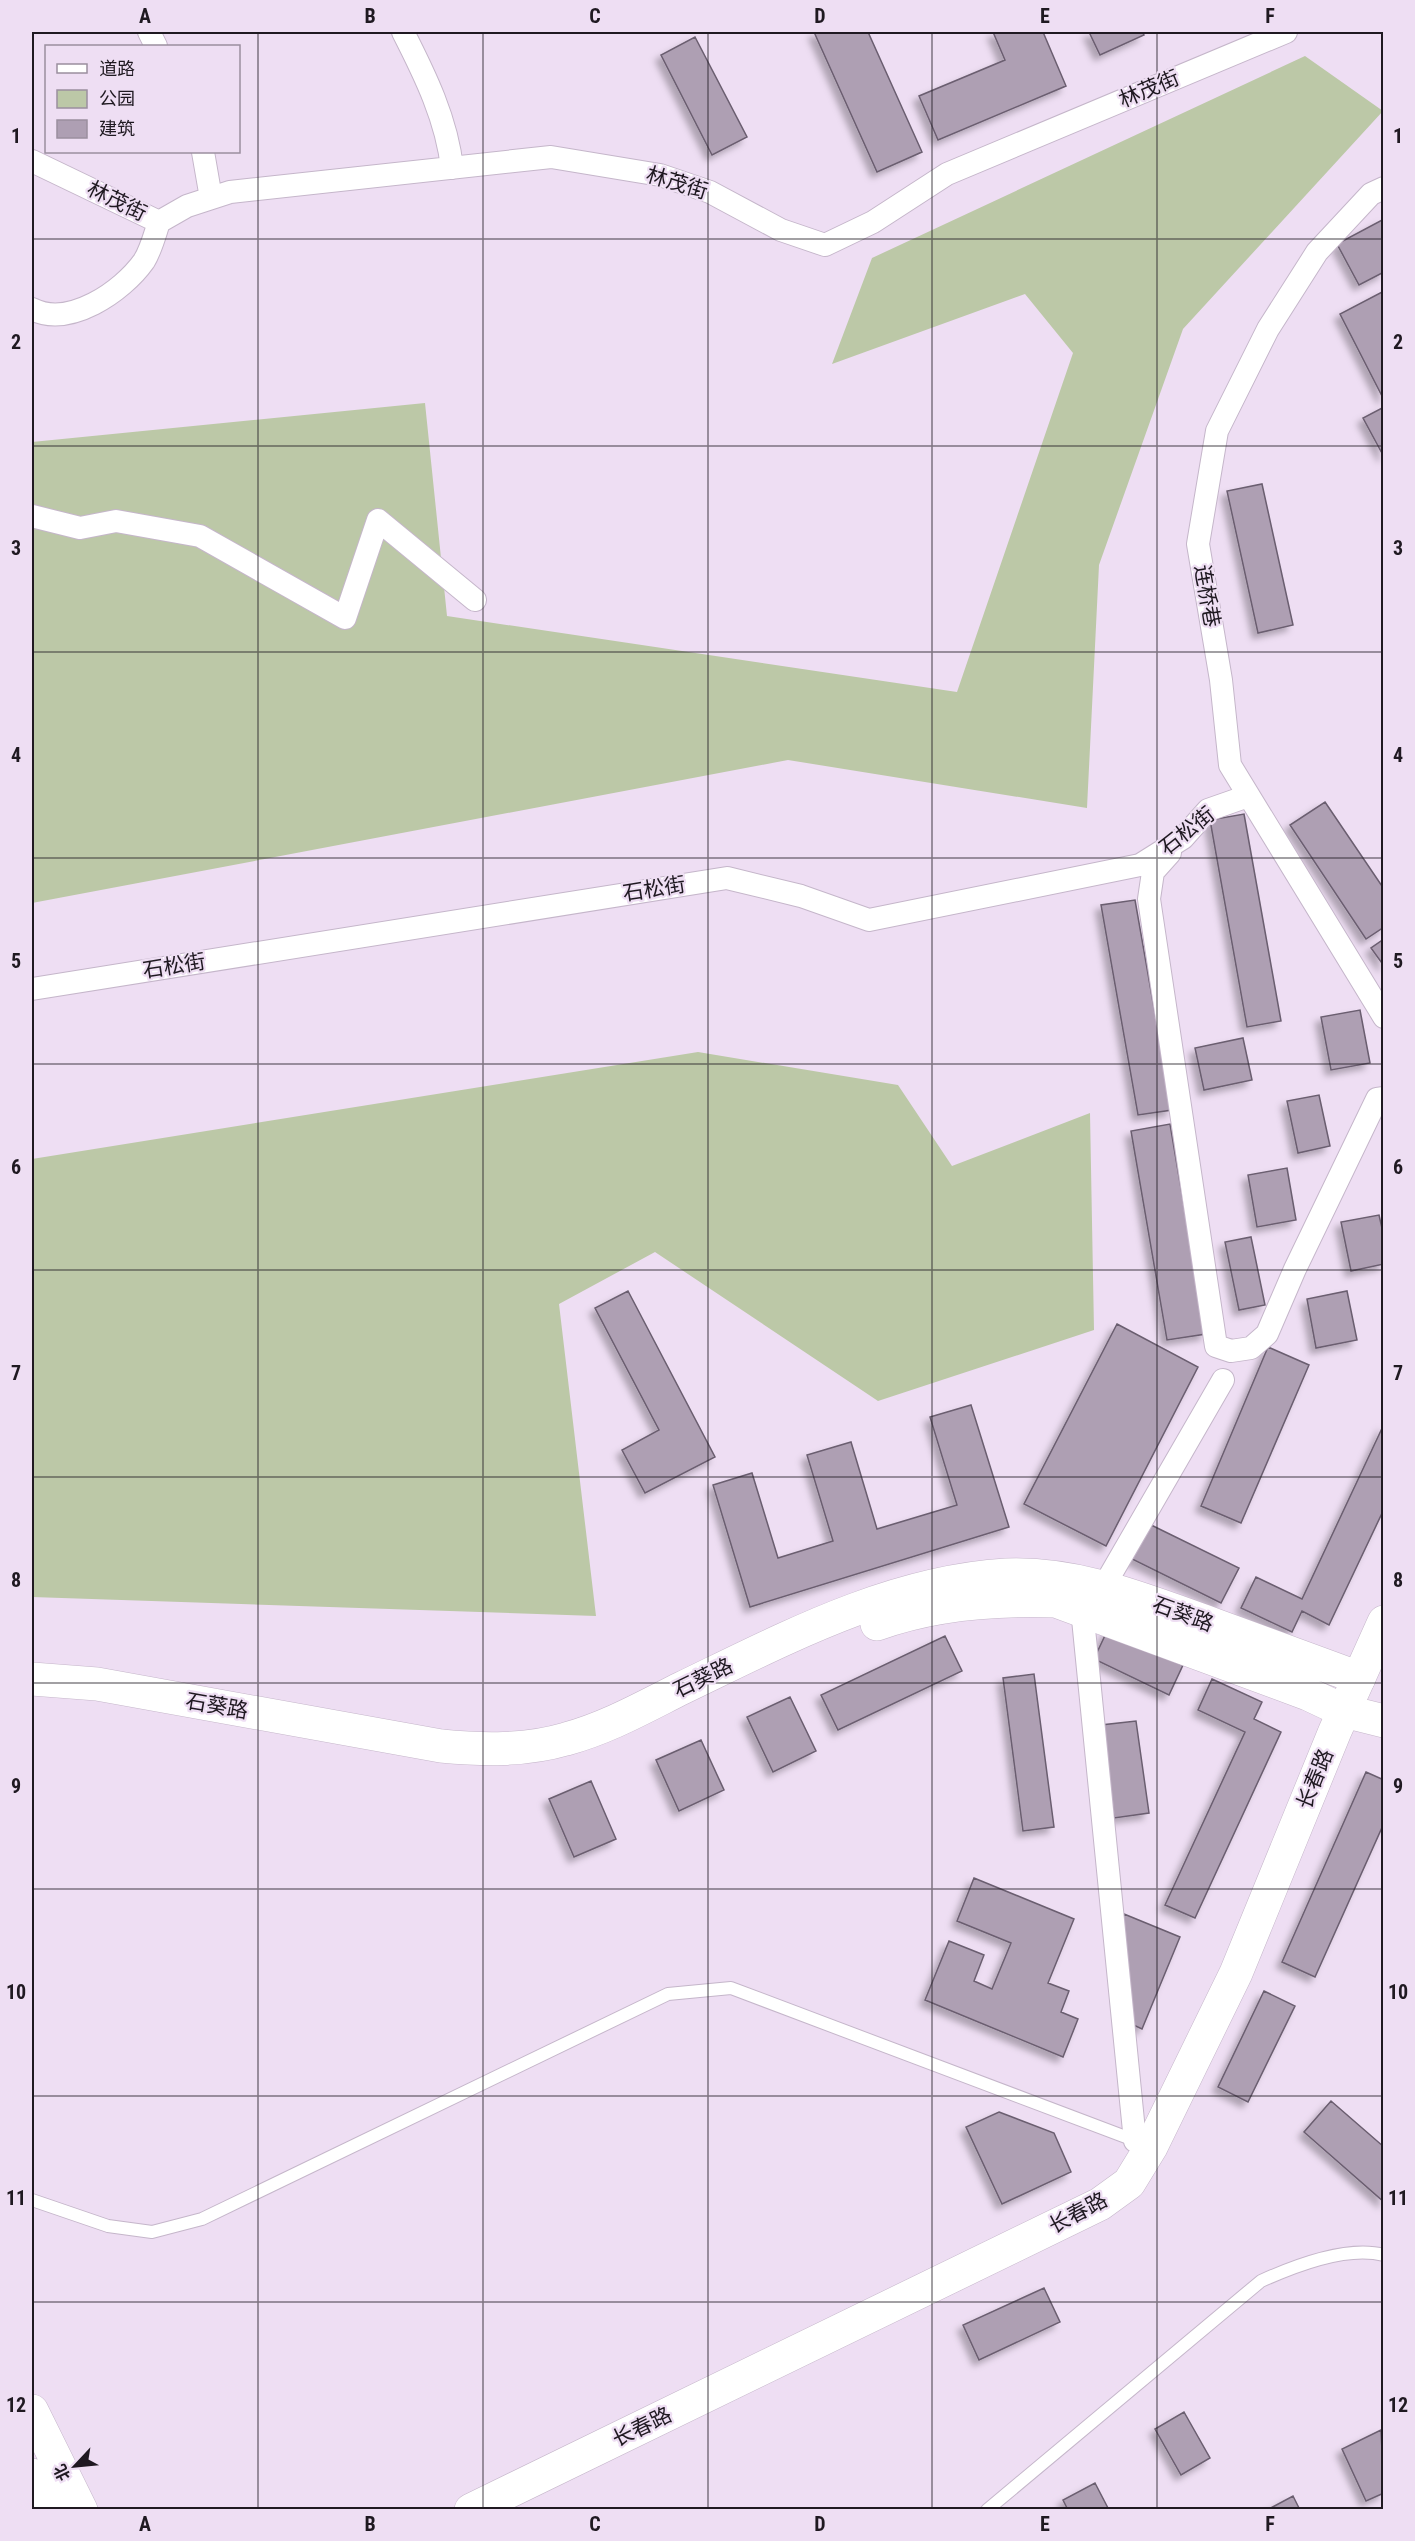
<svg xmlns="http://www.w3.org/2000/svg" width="1415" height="2541" viewBox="0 0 1415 2541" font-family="'Roboto Condensed','Noto Sans SC',sans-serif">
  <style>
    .green { fill: #bcc8a7 }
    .building { fill: #ae9fb3; stroke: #6b5e70; stroke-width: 1.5; filter: url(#shadow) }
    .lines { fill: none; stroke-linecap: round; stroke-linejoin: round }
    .lane-casing { stroke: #c5b6ca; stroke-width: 14 }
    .street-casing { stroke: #c5b6ca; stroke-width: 24 }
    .secondary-casing { stroke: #c5b6ca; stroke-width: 34 }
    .primary-casing { stroke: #c5b6ca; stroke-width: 34 }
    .lane { stroke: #fff; stroke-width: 12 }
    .street { stroke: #fff; stroke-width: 22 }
    .secondary { stroke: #fff; stroke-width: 33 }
    .primary { stroke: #fff; stroke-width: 33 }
    .grid { fill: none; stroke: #1f1921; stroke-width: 1.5; stroke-opacity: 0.55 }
    .labels { text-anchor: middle; stroke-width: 4.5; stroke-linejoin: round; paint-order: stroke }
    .street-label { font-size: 21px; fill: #1f1921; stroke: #eedef3 }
    .neatline { fill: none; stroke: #1f1921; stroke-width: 2 }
    .grid-label { font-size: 20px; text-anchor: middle; font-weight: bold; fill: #1f1921 }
  </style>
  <defs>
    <filter id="shadow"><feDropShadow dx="-5.5" dy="5.5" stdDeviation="3" flood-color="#0004"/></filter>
  </defs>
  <rect width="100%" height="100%" fill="#eedef3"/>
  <path class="green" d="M 1305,56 L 1383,111 L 1183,329 L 1099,565 L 1087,808 L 788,760 L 32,903 L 32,442 L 425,403 L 447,616 L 957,692 L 1073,353 L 1025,294 L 832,364 L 872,258 Z
    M 698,1052 L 898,1085 L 952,1166 L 1090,1113 L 1094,1330 L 878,1401 L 655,1252 L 559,1304 L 596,1616 L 32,1597 L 32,1159 Z"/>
  <path class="building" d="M 814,32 L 868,32 L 922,152 L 877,172 Z
    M 993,32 L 1043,32 L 1066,86 L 938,140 L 919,96 L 1005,60 Z
    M 1089,32 L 1142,32 L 1144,35 L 1100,55 Z
    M 695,37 L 747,137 L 712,155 L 661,55 Z
    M 1384,219 L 1384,272 L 1359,285 L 1337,244 Z
    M 1384,291 L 1384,398 L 1383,398 L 1340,314 Z
    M 1384,407 L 1384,457 L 1363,418 Z
    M 1262,484 L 1293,625 L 1258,633 L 1227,491 Z
    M 1325,802 L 1384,889 L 1384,927 L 1366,939 L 1290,825 Z
    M 1244,814 L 1281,1021 L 1247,1027 L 1210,820 Z
    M 1135,900 L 1172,1110 L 1138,1115 L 1101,905 Z
    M 1384,939 L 1384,966 L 1371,948 Z
    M 1360,1010 L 1370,1063 L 1331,1070 L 1321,1017 Z
    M 1243,1038 L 1252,1080 L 1204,1090 L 1195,1048 Z
    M 1319,1095 L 1330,1146 L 1298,1153 L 1287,1101 Z
    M 1170,1124 L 1206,1334 L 1167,1340 L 1131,1131 Z
    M 1287,1168 L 1296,1220 L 1257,1227 L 1248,1175 Z
    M 1379,1215 L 1384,1237 L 1384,1264 L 1351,1271 L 1341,1222 Z
    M 1251,1237 L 1265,1305 L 1239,1310 L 1225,1242 Z
    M 628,1291 L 715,1457 L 645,1493 L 622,1450 L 659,1430 L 595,1308 Z
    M 1347,1291 L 1357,1340 L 1316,1348 L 1307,1299 Z
    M 1117,1324 L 1198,1367 L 1106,1546 L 1024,1504 Z
    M 1268,1347 L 1309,1365 L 1241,1523 L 1201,1506 Z
    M 971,1405 L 1009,1527 L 750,1607 L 713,1485 L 752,1473 L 778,1558 L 833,1541 L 807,1455 L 851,1442 L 877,1529 L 957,1505 L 930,1417 Z
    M 1384,1424 L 1384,1509 L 1329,1625 L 1302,1611 L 1292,1632 L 1241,1608 L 1256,1577 L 1302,1599 Z
    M 1145,1522 L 1239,1568 L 1221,1603 L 1128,1557 Z
    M 1108,1629 L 1183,1665 L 1169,1695 L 1094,1659 Z
    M 945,1636 L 962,1671 L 838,1730 L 821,1695 Z
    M 1034,1674 L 1054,1827 L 1023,1831 L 1003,1678 Z
    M 1212,1679 L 1262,1702 L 1254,1719 L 1281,1732 L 1195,1918 L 1165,1905 L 1245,1732 L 1198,1710 Z
    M 790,1697 L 816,1751 L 773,1772 L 747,1717 Z
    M 1136,1721 L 1149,1813 L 1114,1818 L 1101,1725 Z
    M 701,1740 L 724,1790 L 679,1811 L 656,1760 Z
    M 1366,1772 L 1384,1780 L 1384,1823 L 1315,1977 L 1282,1962 Z
    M 591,1781 L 616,1839 L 574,1857 L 549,1799 Z
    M 974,1878 L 1074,1919 L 1048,1983 L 1069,1991 L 1061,2012 L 1078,2019 L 1063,2057 L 925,2000 L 949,1941 L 984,1955 L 974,1981 L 992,1989 L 1011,1943 L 957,1921 Z
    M 1124,1914 L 1180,1937 L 1142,2029 L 1125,2021 L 1118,1931 Z
    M 1264,1991 L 1295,2006 L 1248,2102 L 1218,2087 Z
    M 1331,2101 L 1384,2147 L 1384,2202 L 1304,2132 Z
    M 999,2112 L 1054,2133 L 1071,2172 L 1002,2204 L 966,2127 Z
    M 1044,2288 L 1060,2322 L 979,2360 L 963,2325 Z
    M 1184,2412 L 1210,2458 L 1181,2475 L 1155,2429 Z
    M 1381,2430 L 1384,2493 L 1366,2501 L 1342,2449 Z
    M 1095,2483 L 1109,2510 L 1068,2510 L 1063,2500 Z
    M 1293,2496 L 1300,2510 L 1267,2510 Z"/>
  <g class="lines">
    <g class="lane-casing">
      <path id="lane" d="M 32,2200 L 108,2226 L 152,2232 L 202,2219 L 668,1994 L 731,1988 L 1139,2142
        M 987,2510 L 1261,2281 C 1294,2266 1347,2245 1384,2255"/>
    </g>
    <g class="street-casing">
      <path id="street" d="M 149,32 L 156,46
        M 403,32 C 425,75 447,120 452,168
        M 203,152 L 211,198
        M 32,161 L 159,222 L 187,206 L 230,192 L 551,157 L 660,175 L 710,192 L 781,230 L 825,245 L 873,222 L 947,174 L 1286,32
        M 1384,188 L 1371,194 L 1317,252 L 1268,329 L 1217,431 L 1198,544 L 1221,680 L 1230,765 L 1384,1017
        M 32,309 C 69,328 122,292 144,261 C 151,250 155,234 159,222
        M 32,516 L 80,528 L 116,521 L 200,536 L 345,618 L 378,520 L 475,600
        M 1170,853 L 1153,872 L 1149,899 L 1216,1346 L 1231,1351 L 1251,1348 L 1267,1334 L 1295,1269 L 1377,1099 L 1384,1098
        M 32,989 L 727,878 L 801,896 L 869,920 L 1140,865 L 1183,838 L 1208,810 L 1248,796
        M 1135,2141 L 1082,1609 L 1104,1586 L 1223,1380"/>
    </g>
    <g class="secondary-casing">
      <path id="secondary" d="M 877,1624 C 932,1604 998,1599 1056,1601 L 1308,1694 L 1344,1711
        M 32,1679 L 97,1684 L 441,1746 C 483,1750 525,1751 566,1739 C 607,1728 644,1707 682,1688 C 784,1639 890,1582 1006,1575 C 1075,1572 1140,1598 1204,1621 C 1255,1640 1307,1659 1359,1678
        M 32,2411 L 81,2510
        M 32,2475 L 49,2510"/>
    </g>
    <g class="primary-casing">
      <path id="primary" d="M 1344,1711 L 1384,1721
        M 471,2510 L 1100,2204 L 1129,2183 L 1151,2147 L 1236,1973 L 1335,1731 L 1384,1622"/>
    </g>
    <use href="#lane" class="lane"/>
    <use href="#street" class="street"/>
    <use href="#secondary" class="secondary"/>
    <use href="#primary" class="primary"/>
  </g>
  <path class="grid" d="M 258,32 L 258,2510M 483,32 L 483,2510M 708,32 L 708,2510M 932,32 L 932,2510M 1157,32 L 1157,2510M 32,239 L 1384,239M 32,446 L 1384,446M 32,652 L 1384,652M 32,858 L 1384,858M 32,1064 L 1384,1064M 32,1270 L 1384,1270M 32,1477 L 1384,1477M 32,1683 L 1384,1683M 32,1889 L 1384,1889M 32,2096 L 1384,2096M 32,2302 L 1384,2302"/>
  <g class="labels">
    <g class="street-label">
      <text transform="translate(1149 89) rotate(-23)" y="7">林茂街</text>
      <text transform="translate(677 183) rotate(17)" y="7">林茂街</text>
      <text transform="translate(117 201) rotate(26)" y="7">林茂街</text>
      <text transform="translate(1207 596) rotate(80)" y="7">连桥巷</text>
      <text transform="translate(1187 831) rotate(-38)" y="7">石松街</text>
      <text transform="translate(654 889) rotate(-9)" y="7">石松街</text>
      <text transform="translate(174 966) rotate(-9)" y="7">石松街</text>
      <text transform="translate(1183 1614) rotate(20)" y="7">石葵路</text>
      <text transform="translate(703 1678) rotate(-26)" y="7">石葵路</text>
      <text transform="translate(217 1706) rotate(10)" y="7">石葵路</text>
      <text transform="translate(1315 1779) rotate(-68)" y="7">长春路</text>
      <text transform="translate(1078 2213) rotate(-28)" y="7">长春路</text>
      <text transform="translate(642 2427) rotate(-26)" y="7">长春路</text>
    </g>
  </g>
  <rect width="1415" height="2541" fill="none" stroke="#eedef3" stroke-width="66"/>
  <rect x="45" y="45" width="195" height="108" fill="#eedef3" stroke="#9b8f9f" stroke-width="1.5"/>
  <rect x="57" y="64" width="30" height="9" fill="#ffffff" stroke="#9b8f9f" stroke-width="1.5"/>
  <text x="99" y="75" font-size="18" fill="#1f1921">道路</text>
  <rect x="57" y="90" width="30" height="18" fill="#bcc8a7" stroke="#9b8f9f" stroke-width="1.5"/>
  <text x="99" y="105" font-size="18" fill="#1f1921">公园</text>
  <rect x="57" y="120" width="30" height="18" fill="#ae9fb3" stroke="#9b8f9f" stroke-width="1.5"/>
  <text x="99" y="135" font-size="18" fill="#1f1921">建筑</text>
  <g transform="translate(75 2466) rotate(244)" stroke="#eedef3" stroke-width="4.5" paint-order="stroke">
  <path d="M0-4.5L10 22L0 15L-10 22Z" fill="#1f1921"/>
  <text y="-9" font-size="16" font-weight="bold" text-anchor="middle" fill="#1f1921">北</text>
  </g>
  <rect x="33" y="33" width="1349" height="2475" class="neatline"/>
  <g class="grid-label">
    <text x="145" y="23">A</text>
    <text x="370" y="23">B</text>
    <text x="595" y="23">C</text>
    <text x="820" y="23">D</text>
    <text x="1045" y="23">E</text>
    <text x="1270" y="23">F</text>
    <text x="16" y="143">1</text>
    <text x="1398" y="143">1</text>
    <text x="16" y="349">2</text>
    <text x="1398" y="349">2</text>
    <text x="16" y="555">3</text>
    <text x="1398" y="555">3</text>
    <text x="16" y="762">4</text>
    <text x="1398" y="762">4</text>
    <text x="16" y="968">5</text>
    <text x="1398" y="968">5</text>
    <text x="16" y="1174">6</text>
    <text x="1398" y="1174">6</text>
    <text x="16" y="1380">7</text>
    <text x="1398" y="1380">7</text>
    <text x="16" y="1587">8</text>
    <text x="1398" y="1587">8</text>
    <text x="16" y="1793">9</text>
    <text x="1398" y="1793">9</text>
    <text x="16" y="1999">10</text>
    <text x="1398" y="1999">10</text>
    <text x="16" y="2205">11</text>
    <text x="1398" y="2205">11</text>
    <text x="16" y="2412">12</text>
    <text x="1398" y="2412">12</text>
    <text x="145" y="2531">A</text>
    <text x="370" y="2531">B</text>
    <text x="595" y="2531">C</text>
    <text x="820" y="2531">D</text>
    <text x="1045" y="2531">E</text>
    <text x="1270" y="2531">F</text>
  </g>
</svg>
